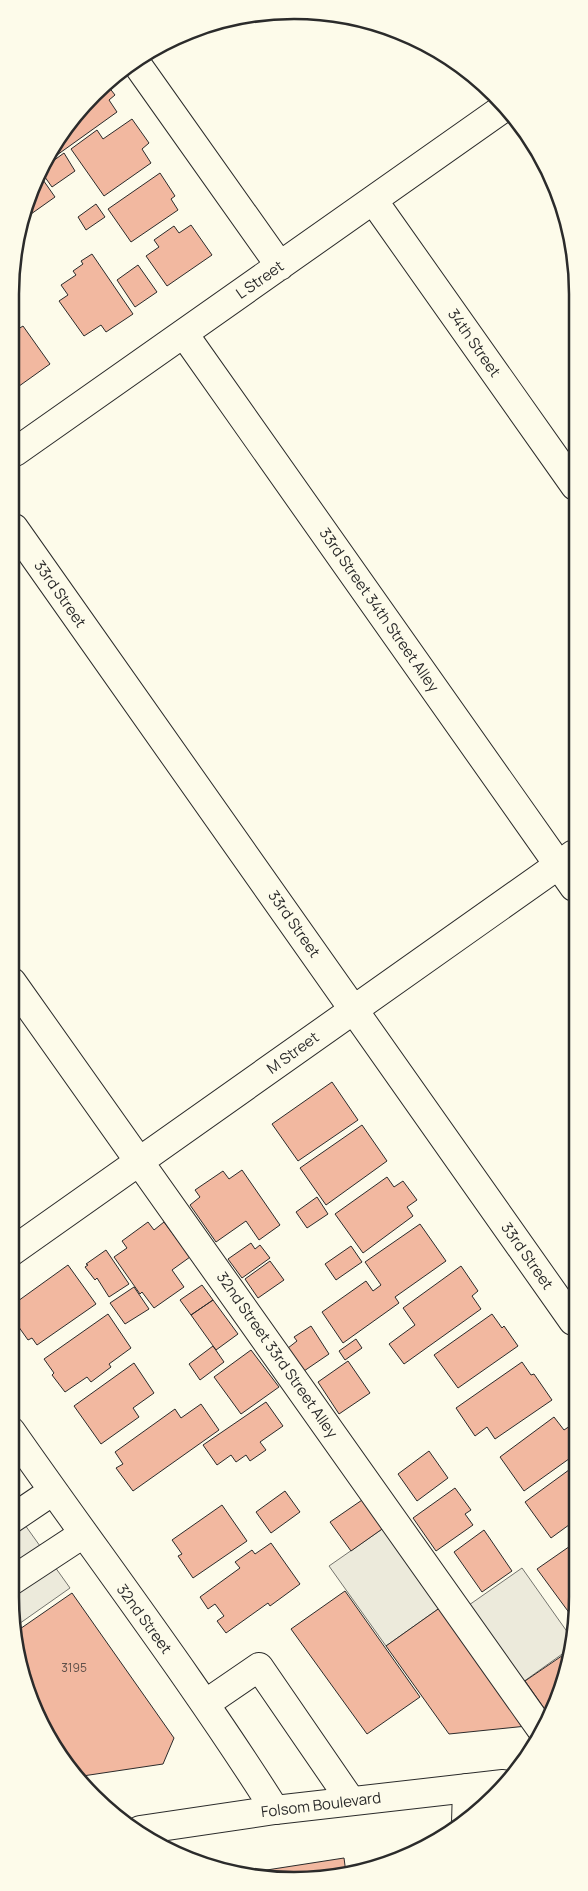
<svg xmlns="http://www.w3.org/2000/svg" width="588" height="1891" viewBox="0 0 588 1891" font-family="Manrope,sans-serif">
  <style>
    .parking { fill: #eceadb; stroke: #74746e }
    .building { fill: #f2b8a0; stroke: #2b2b2b }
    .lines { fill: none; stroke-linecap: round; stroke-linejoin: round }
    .minor-casing { stroke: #2b2b2b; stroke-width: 30 }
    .major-casing { stroke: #2b2b2b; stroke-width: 30 }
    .minor { stroke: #fdfbea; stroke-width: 28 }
    .major { stroke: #fdfbea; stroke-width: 28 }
    .labels { text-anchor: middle; stroke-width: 4; stroke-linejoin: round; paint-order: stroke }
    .number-label { font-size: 12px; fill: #5d4e48 }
    .street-label { font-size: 15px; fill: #2b2b2b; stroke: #fdfbea }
    .rim { fill: none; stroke: #2b2b2b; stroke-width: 2.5 }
  </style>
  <rect width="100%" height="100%" fill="#fdfbea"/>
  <path class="parking" d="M 10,1504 L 70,1588 L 16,1626 L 10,1597 Z
    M 385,1527 L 441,1607 L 386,1646 L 329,1566 Z
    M 522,1568 L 573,1640 L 572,1647 L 523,1682 L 469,1605 Z"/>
  <path class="building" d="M 108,86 L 115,95 L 109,100 L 117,112 L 57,155 L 52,149 L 58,136 Z
    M 132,119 L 149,143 L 142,149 L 151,163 L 104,196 L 71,149 L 97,130 L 103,139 Z
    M 64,153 L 75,171 L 52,187 L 42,173 L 46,166 Z
    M 160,173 L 175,196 L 171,199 L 178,210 L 131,242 L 108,209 Z
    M 41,177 L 55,197 L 24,219 Z
    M 96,204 L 105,217 L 86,230 L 78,217 Z
    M 191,225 L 212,255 L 167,286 L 146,256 L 159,247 L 154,240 L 174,226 L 179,233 Z
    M 92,254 L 133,314 L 106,332 L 101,325 L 84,336 L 59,301 L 68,295 L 61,285 L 76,275 L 73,271 L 83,264 L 81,261 Z
    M 138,265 L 157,292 L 135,307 L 117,280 Z
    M 23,326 L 50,364 L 15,389 L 15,331 Z
    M 332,1082 L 358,1120 L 298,1161 L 272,1124 Z
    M 362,1125 L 387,1161 L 326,1205 L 300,1168 Z
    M 242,1170 L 280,1225 L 259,1240 L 246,1221 L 216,1242 L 190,1205 L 200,1197 L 195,1190 L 223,1171 L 229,1179 Z
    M 387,1177 L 394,1187 L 403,1181 L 417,1200 L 407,1207 L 413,1216 L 363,1253 L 335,1214 Z
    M 317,1197 L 328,1214 L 307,1228 L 296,1212 Z
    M 148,1222 L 154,1230 L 164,1222 L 190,1257 L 172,1270 L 184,1287 L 154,1308 L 142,1292 L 140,1294 L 114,1257 L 127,1248 L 122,1241 Z
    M 420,1224 L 446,1261 L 395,1297 L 399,1303 L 343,1343 L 322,1312 L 366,1281 L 373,1291 L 381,1285 L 365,1262 Z
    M 251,1243 L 255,1249 L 260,1245 L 270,1258 L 242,1278 L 228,1259 Z
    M 351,1246 L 362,1262 L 336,1280 L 325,1264 Z
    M 106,1250 L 129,1284 L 109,1297 L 97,1278 L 95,1280 L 85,1267 L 88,1265 L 86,1264 Z
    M 270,1261 L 284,1280 L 258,1298 L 245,1279 Z
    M 68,1265 L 96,1304 L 37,1345 L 32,1338 L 28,1340 L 11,1316 L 15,1312 L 11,1306 Z
    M 461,1266 L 478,1291 L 472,1296 L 481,1309 L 404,1364 L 389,1344 L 415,1325 L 403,1308 Z
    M 202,1285 L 213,1300 L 191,1315 L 180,1300 Z
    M 134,1287 L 149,1309 L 125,1324 L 110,1303 Z
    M 213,1300 L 238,1334 L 216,1350 L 191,1315 Z
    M 108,1314 L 131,1348 L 109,1364 L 111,1367 L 91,1382 L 87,1377 L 65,1392 L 52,1375 L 54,1373 L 44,1359 Z
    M 492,1314 L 502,1328 L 504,1326 L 518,1346 L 458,1388 L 434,1355 Z
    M 311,1326 L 329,1354 L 304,1371 L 288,1348 L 297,1341 L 294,1337 Z
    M 356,1339 L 362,1348 L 345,1360 L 339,1351 Z
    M 213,1346 L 224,1362 L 200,1380 L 189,1364 Z
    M 251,1350 L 279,1387 L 241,1414 L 214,1377 Z
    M 348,1361 L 370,1393 L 339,1414 L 318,1382 Z
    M 522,1362 L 531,1375 L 534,1374 L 552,1400 L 495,1439 L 487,1427 L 475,1436 L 456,1408 Z
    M 134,1363 L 154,1393 L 133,1408 L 139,1417 L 101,1444 L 74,1406 Z
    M 266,1402 L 283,1426 L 260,1442 L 266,1450 L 250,1461 L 246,1455 L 236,1462 L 231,1455 L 217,1465 L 203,1445 Z
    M 201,1404 L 219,1430 L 133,1491 L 116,1468 L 123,1464 L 115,1452 L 175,1409 L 181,1418 Z
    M 554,1417 L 564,1430 L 570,1426 L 573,1430 L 573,1456 L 524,1491 L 500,1457 Z
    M 429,1451 L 448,1478 L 417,1501 L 398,1474 Z
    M 573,1467 L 573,1522 L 551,1538 L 525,1502 Z
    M 455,1488 L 471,1510 L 465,1514 L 473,1525 L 436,1551 L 413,1518 Z
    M 285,1491 L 300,1512 L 271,1533 L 256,1512 Z
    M 365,1498 L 385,1527 L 351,1551 L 330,1522 Z
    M 222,1505 L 247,1541 L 193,1578 L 178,1556 L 182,1554 L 172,1540 Z
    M 484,1530 L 512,1571 L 482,1592 L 454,1552 Z
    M 271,1543 L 300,1584 L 270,1606 L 268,1603 L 226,1633 L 217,1621 L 224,1616 L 215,1604 L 208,1609 L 200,1597 L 240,1568 L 235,1562 L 252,1550 L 255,1554 Z
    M 573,1544 L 573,1618 L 537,1569 Z
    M 345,1591 L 420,1697 L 367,1734 L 291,1629 Z
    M 72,1593 L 174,1738 L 163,1764 L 76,1777 L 32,1705 L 17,1631 Z
    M 441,1607 L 527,1726 L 449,1734 L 386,1646 Z
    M 572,1649 L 572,1653 L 548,1711 L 546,1711 L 525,1681 Z
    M 344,1858 L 346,1873 L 257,1879 L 241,1874 Z"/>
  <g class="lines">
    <g class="minor-casing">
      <path id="minor" d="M 134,60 L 280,266
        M 373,200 L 575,486
        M 184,334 L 574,887
        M 15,452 L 505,107
        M 14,528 L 573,1321
        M 12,982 L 541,1729
        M 11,1252 L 574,854
        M 11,1431 C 99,1557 193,1680 275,1810
        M 10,1520 L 53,1491
        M 10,1582 L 83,1534
        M 205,1704 L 259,1667 L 351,1801
        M 466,1823 L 467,1788"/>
    </g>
    <g class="major-casing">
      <path id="major" d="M 140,1830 L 275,1810 L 503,1784"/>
    </g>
    <use href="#minor" class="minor"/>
    <use href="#major" class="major"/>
  </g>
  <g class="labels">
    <g class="number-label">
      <text x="74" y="1672">3195</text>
    </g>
    <g class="street-label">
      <text transform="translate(260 280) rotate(-35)" y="5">L Street</text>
      <text transform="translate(474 343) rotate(55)" y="5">34th Street</text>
      <text transform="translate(60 594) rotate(55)" y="5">33rd Street</text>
      <text transform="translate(379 610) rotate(55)" y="5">33rd Street 34th Street Alley</text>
      <text transform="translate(294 924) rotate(55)" y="5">33rd Street</text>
      <text transform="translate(293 1053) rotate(-36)" y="5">M Street</text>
      <text transform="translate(527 1256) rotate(55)" y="5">33rd Street</text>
      <text transform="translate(277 1355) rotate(55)" y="5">32nd Street 33rd Street Alley</text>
      <text transform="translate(144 1619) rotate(54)" y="5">32nd Street</text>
      <text transform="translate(321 1805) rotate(-7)" y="5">Folsom Boulevard</text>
    </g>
  </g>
  <path d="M0 0H588V1891H0ZM294 19H294A275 275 0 0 1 569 294V1597A275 275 0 0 1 294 1872H294A275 275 0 0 1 19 1597V294A275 275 0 0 1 294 19Z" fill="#fdfbea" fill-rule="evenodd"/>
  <path class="rim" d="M294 19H294A275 275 0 0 1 569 294V1597A275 275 0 0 1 294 1872H294A275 275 0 0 1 19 1597V294A275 275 0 0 1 294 19Z"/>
</svg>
